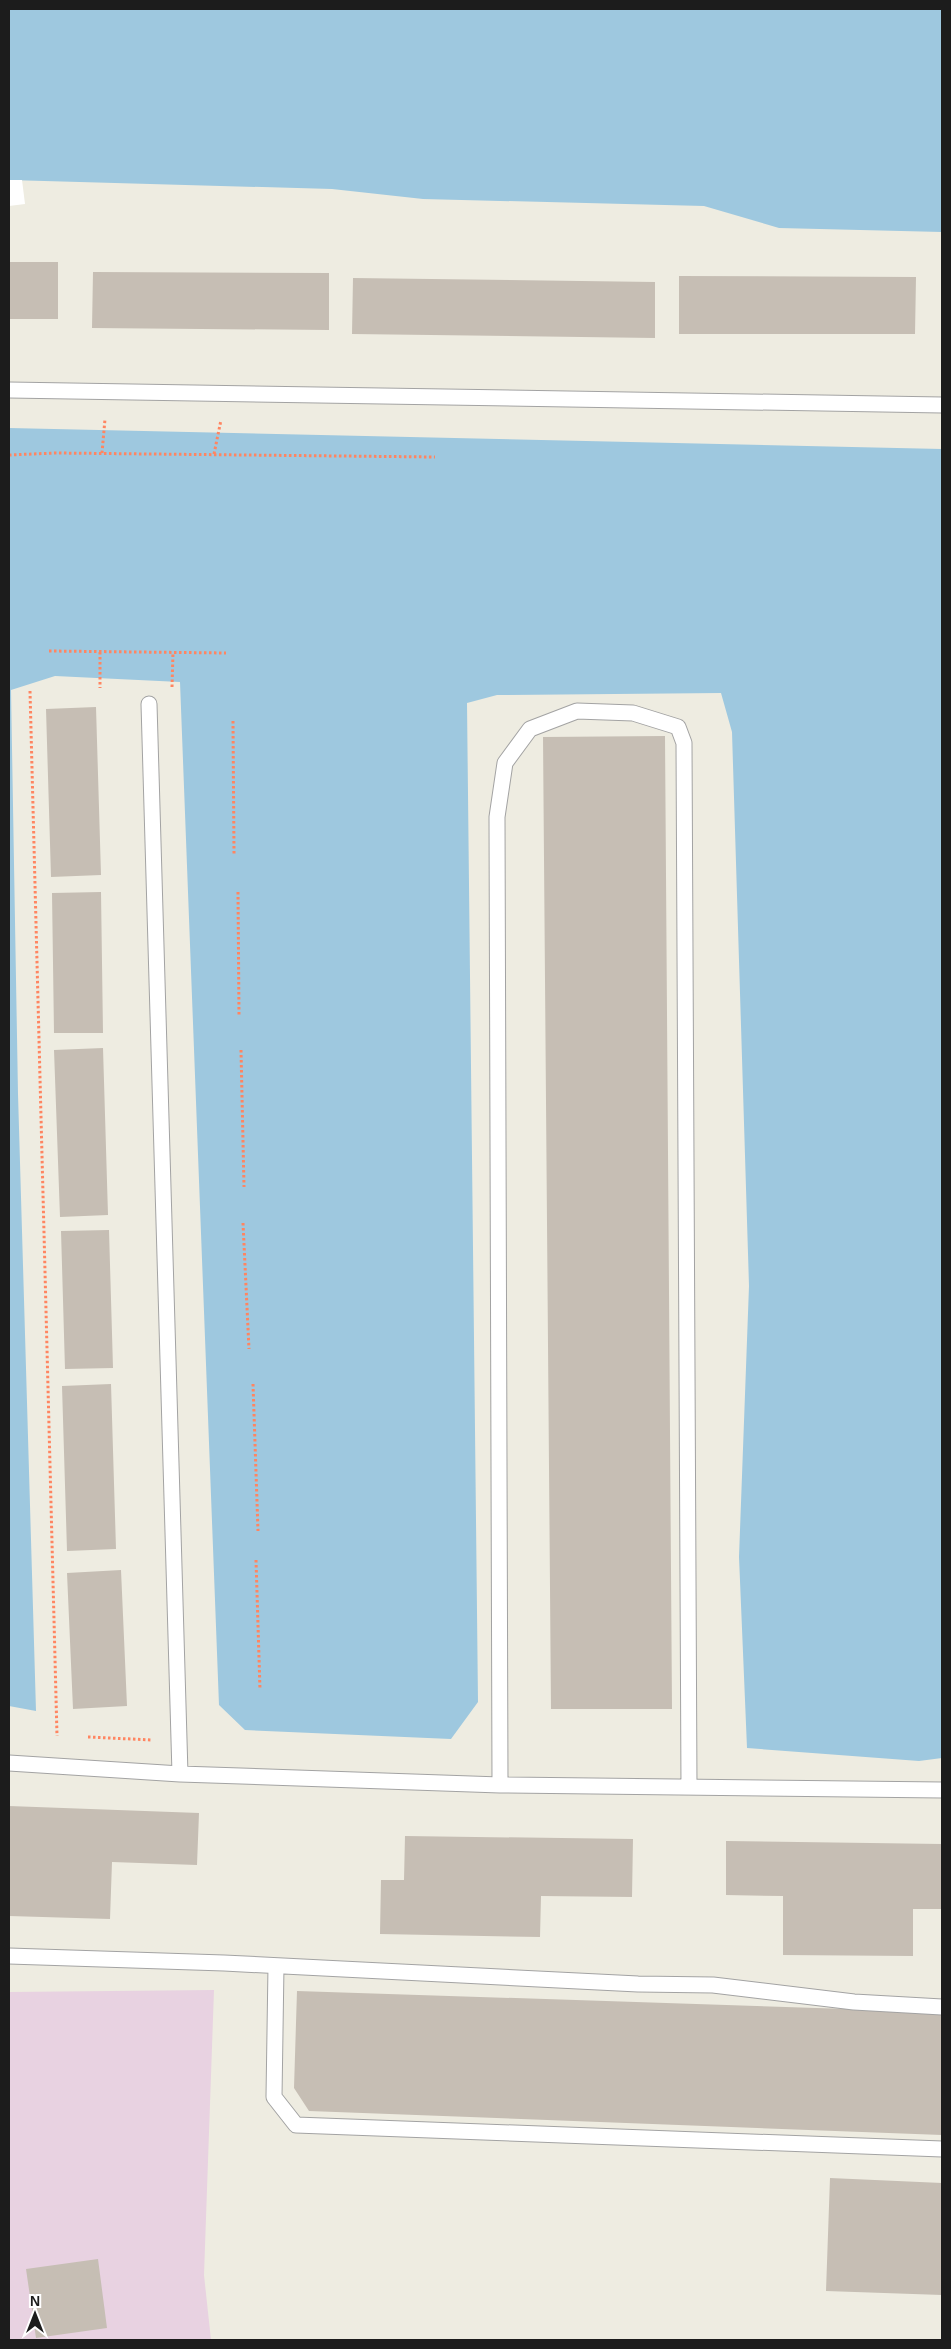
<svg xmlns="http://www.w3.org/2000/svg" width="951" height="2349" viewBox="0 0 951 2349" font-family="Helvetica,sans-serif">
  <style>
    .industrial { fill: #e8d2e1 }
    .water { fill: #9ec8df }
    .pier { fill: #fff }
    .building { fill: #c6beb4 }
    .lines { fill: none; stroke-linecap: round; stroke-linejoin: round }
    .lane-casing { stroke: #a3a3a3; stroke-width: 17 }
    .path { stroke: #ff8561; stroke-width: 3; stroke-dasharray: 2.5 2.5; stroke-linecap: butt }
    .lane { stroke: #fff; stroke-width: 15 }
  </style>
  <rect width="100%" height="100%" fill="#eeece1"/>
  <path class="industrial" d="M 214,1990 L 204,2275 L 211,2340 L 9,2340 L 9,1992 Z"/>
  <path class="water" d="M 9,9 L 942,9 L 942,232 L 779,228 L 704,206 L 423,199 L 332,189 L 9,180 Z
    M 9,428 L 942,449 L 942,1758 L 919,1761 L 747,1748 L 739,1557 L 749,1286 L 732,732 L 721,693 L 497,695 L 467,703 L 478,1702 L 451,1739 L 245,1730 L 219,1705 L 180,682 L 55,676 L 11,690 L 18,1094 L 36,1711 L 9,1706 Z"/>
  <path class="pier" d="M 9,180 L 22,180 L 25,204 L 9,206 Z"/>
  <path class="building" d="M 9,262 L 58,262 L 58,319 L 9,319 Z
    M 93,272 L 329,273 L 329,330 L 92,328 Z
    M 679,276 L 916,277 L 915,334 L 679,334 Z
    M 353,278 L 655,282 L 655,338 L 352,334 Z
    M 96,707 L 101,875 L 51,877 L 46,709 Z
    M 665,736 L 672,1709 L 551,1709 L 543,737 Z
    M 101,892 L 103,1033 L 54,1033 L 52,893 Z
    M 103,1048 L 108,1215 L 60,1217 L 54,1050 Z
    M 109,1230 L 113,1368 L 65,1369 L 61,1231 Z
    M 111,1384 L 116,1549 L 67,1551 L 62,1386 Z
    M 121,1570 L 127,1706 L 73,1709 L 67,1573 Z
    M 9,1806 L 199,1813 L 197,1865 L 112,1862 L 110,1919 L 9,1916 Z
    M 405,1836 L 633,1839 L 632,1897 L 541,1896 L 540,1937 L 380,1934 L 381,1880 L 404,1880 Z
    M 726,1841 L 942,1844 L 942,1909 L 913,1909 L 913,1956 L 783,1955 L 783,1896 L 726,1895 Z
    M 297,1991 L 942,2012 L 942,2135 L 309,2111 L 294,2088 Z
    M 830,2178 L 942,2183 L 942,2295 L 826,2291 Z
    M 98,2259 L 107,2328 L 36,2338 L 26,2269 Z"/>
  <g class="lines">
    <g class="lane-casing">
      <path id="lane" d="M 9,390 L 942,405
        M 149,704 L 180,1774
        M 9,1763 L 180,1774 L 500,1785 L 942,1790
        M 500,1785 L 497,817 L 505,763 L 530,729 L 577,711 L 633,713 L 678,727 L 684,743 L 689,1787
        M 9,1956 L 224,1963 L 638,1984 L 713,1985 L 854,2002 L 942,2007
        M 276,1966 L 274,2097 L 296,2125 L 942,2149"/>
    </g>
    <path class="path" d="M 102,453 L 105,419
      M 214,454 L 221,420
      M 9,455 L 56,453 L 435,457
      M 49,651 L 226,653
      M 100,652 L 100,688
      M 172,687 L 173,652
      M 30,691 L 57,1736
      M 233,721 L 234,854
      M 238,892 L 239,1015
      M 241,1050 L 244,1187
      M 243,1223 L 249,1349
      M 253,1384 L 258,1531
      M 256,1560 L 260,1690
      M 88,1737 L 152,1740"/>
    <use href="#lane" class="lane"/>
  </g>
  <rect width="951" height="2349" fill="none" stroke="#1c1c1c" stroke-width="20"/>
  <g transform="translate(35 2314)" stroke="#ffffff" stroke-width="4" paint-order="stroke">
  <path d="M0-4L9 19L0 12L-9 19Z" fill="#1c1c1c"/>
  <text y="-8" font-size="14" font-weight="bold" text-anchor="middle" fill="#1c1c1c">N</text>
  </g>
</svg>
